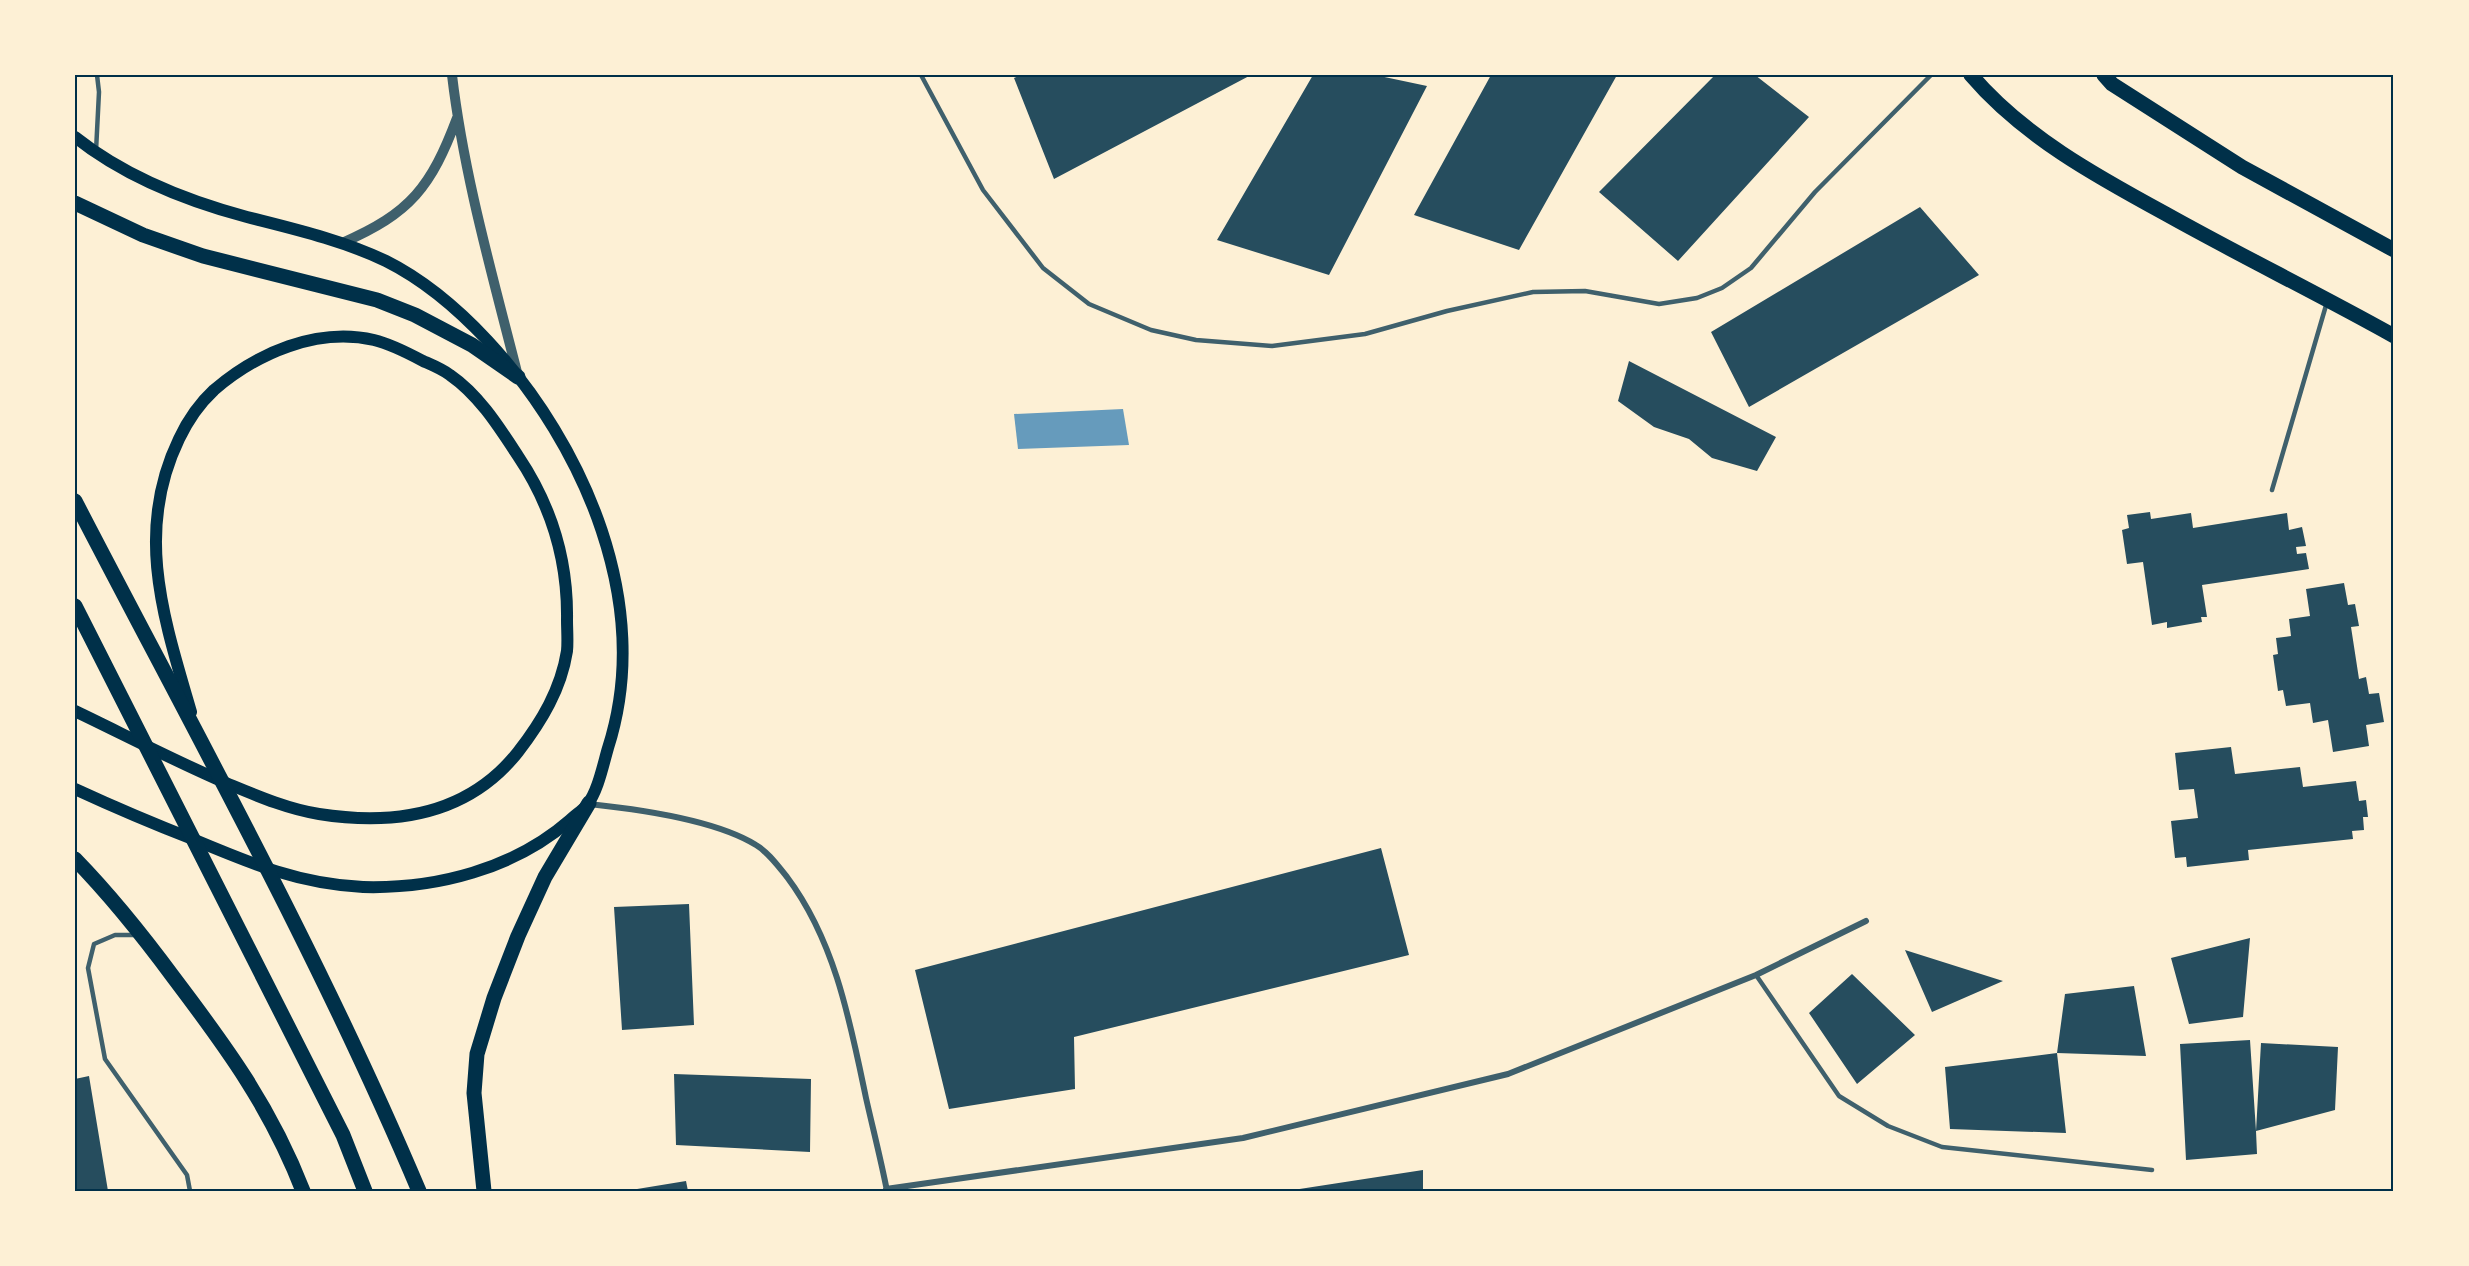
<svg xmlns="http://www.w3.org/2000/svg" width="2469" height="1266" viewBox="0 0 2469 1266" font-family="Karla,sans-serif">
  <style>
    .water { fill: #669bbc }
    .building { fill: #264d5e }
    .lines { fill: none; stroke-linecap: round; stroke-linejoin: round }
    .service { stroke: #3f606c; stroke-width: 4.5 }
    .minor { stroke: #3f606c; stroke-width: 6 }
    .tertiary { stroke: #3f606c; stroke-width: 10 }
    .secondary { stroke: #003049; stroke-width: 12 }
    .primary { stroke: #003049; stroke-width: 15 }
    .neatline { fill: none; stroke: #003049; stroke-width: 2 }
  </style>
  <rect width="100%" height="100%" fill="#fdf0d5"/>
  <path class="water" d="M 1123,409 L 1129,445 L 1018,449 L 1014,414 Z"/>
  <path class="building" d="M 1021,75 L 1251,75 L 1054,179 L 1014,78 Z
    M 1313,75 L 1375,75 L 1427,86 L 1329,275 L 1217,240 Z
    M 1491,75 L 1617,75 L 1519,250 L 1414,215 Z
    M 1715,75 L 1755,75 L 1809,117 L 1678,261 L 1599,192 Z
    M 1920,207 L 1979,275 L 1749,407 L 1711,332 Z
    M 1629,361 L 1776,437 L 1757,471 L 1712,458 L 1689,439 L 1654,427 L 1618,401 Z
    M 2150,512 L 2151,519 L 2191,513 L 2193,528 L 2287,513 L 2289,530 L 2302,527 L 2306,546 L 2296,547 L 2297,554 L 2306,553 L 2309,569 L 2202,585 L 2207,617 L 2201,617 L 2202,622 L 2167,628 L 2167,622 L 2152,625 L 2143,562 L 2127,564 L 2122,530 L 2129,528 L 2127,515 Z
    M 2344,583 L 2348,605 L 2355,604 L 2359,626 L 2351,627 L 2359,679 L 2366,677 L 2369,694 L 2379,693 L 2384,722 L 2366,725 L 2369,746 L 2333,752 L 2328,720 L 2313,723 L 2310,703 L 2286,706 L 2283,690 L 2278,691 L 2273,655 L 2278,654 L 2276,638 L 2291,636 L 2289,619 L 2310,616 L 2306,589 Z
    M 2231,747 L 2235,774 L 2300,767 L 2303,787 L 2356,781 L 2359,801 L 2366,800 L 2368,817 L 2363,817 L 2364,830 L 2352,831 L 2353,839 L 2248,850 L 2249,860 L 2187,867 L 2186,857 L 2175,858 L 2171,821 L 2198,818 L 2194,789 L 2179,790 L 2175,753 Z
    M 1381,848 L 1409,955 L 1074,1037 L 1075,1089 L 949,1109 L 915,970 Z
    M 689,904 L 694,1025 L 622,1030 L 614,907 Z
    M 2250,938 L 2243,1017 L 2189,1024 L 2171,958 Z
    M 1905,950 L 2003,981 L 1932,1012 Z
    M 1852,974 L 1915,1035 L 1857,1084 L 1809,1013 Z
    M 2134,986 L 2146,1056 L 2057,1053 L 2065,994 Z
    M 2250,1040 L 2256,1131 L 2261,1043 L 2338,1047 L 2335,1110 L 2256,1131 L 2257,1154 L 2186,1160 L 2180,1044 Z
    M 2057,1053 L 2066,1133 L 1950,1129 L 1945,1067 Z
    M 674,1074 L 811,1079 L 810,1152 L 676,1145 Z
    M 89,1076 L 108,1191 L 75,1191 L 75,1079 Z
    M 1423,1170 L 1423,1191 L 1293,1191 L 1293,1190 Z
    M 686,1181 L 688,1191 L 631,1191 L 631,1190 Z"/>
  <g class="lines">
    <path class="service" d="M 921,75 L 983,190 L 1043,268 L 1089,304 L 1151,330 L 1196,340 L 1272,346 L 1365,334 L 1447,311 L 1533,292 L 1585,291 L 1659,304 L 1697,298 L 1722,288 L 1751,268 L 1815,192 L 1931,75
      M 96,151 L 99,92 L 97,75
      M 2272,490 L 2327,302
      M 135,935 L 115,935 L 94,944 L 88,968 L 105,1059 L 187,1175 L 190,1191
      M 1756,975 L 1839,1096 L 1888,1126 L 1942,1147 L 2152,1170"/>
    <path class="minor" d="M 589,804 C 637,809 714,819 756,845 C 768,852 778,866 787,877 C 835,941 850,1021 866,1098 C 873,1129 881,1160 887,1191
      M 886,1189 L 1243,1138 L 1508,1074 L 1756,975 L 1866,921"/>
    <path class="tertiary" d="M 452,75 C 464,177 493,277 518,376
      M 342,243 C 411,213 431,187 457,118"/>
    <path class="secondary" d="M 75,137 C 124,176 187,201 247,217 C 294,229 342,240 386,261 C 424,280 459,310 488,341 C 585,446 654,605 608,748 C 603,765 598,791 587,805 C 582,811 575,815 570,820 C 514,869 436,889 363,887 C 300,884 252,864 195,840 C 154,824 114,807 75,789
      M 75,711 C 125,735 175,761 226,783 C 255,795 287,809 319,814 C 395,826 468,815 518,752 C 542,721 561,689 567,651 C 568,641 567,630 567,620 C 568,561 551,505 518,456 C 499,427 479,395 450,375 C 442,369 432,365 423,361 C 408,353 391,344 374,340 C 317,327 257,353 214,390 C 200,403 187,422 179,439 C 134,532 164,619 191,712"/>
    <path class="primary" d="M 1971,75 C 2023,136 2096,176 2166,214 C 2241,256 2319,294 2394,336
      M 2104,75 L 2112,84 L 2242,167 L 2394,250
      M 75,203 L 143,235 L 203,256 L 377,300 L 415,315 L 472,345 L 518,377
      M 75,501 C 193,729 319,954 419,1191
      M 75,606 L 343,1135 L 365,1191
      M 75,859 C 111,896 143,936 174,978 C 227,1048 271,1108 303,1191
      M 484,1191 L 474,1093 L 477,1054 L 494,998 L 518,936 L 545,877 L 589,803"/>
  </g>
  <rect width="2469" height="1266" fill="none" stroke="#fdf0d5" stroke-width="153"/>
  <rect x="76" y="76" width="2316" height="1114" class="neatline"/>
</svg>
